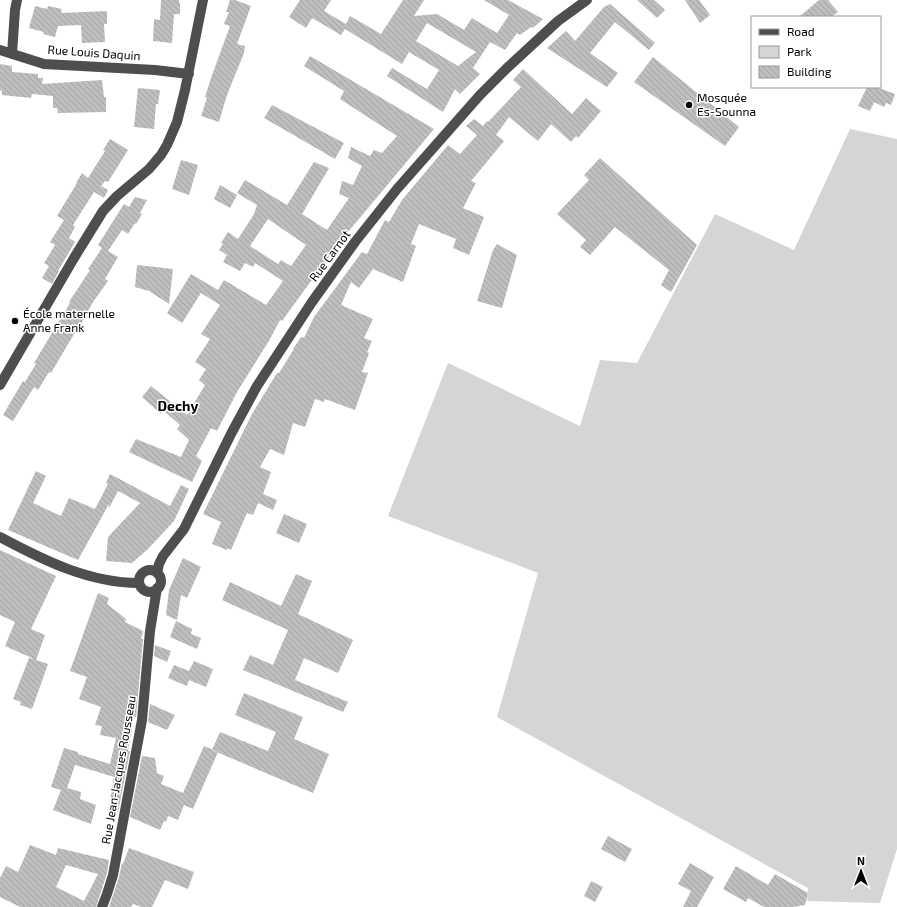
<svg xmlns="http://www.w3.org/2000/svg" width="897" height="907" viewBox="0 0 897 907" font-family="'Exo 2',sans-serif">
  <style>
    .green { fill: #d5d5d5 }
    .building { fill: url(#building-back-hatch); fill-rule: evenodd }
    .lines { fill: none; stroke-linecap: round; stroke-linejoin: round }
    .minor { stroke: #4e4e4e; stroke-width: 10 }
    .poi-dot { fill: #000; stroke: #fff; stroke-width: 1.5 }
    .labels { text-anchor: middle; stroke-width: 3; stroke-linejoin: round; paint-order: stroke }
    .street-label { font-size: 12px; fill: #000; stroke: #fff }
    .poi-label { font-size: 12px; fill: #000; stroke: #fff; text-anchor: start }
    .quarter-label { font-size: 14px; font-weight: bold; fill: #000; stroke: #fff }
  </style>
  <defs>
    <pattern id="building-back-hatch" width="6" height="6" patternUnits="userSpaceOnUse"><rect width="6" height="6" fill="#bebebe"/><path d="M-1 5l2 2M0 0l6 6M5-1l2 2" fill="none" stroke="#a2a2a2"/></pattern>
  </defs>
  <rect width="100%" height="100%" fill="#fff"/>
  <path class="green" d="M 850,129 L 897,139 L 897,849 L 880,903 L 807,901 L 808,888 L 497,717 L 538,573 L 388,516 L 448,363 L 580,426 L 600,360 L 637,363 L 715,214 L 794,250 Z"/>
  <path class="building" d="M 161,0 L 179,0 L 179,3 L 180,3 L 180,14 L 174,14 L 172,43 L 153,41 L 154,19 L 160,20 Z
    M 230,0 L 235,0 L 251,6 L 237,44 L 245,46 L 244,53 L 227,95 L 219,122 L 201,116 L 207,98 L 205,97 L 211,78 L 230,26 L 224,24 L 229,12 L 226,12 Z
    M 300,0 L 331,0 L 324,11 L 346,24 L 350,16 L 381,34 L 403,0 L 424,0 L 414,16 L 437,14 L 464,30 L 472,18 L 497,33 L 509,15 L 484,0 L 508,0 L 543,19 L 533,28 L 531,27 L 520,35 L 517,33 L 505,50 L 490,42 L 473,68 L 480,74 L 460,94 L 455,89 L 443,112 L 387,76 L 392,68 L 427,89 L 439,70 L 409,52 L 402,64 L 345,29 L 341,35 L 312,18 L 306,28 L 289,17 ZM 427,23 L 476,52 L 458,66 L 416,41 Z
    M 637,0 L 654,0 L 665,10 L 657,18 Z
    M 685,0 L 699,0 L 710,15 L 700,23 Z
    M 819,0 L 828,0 L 838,12 L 831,17 L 799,17 Z
    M 610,4 L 655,43 L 649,50 L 615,22 L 590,53 L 618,73 L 607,87 L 547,48 L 566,31 L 575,41 L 604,7 Z
    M 35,6 L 47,9 L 48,6 L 62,9 L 61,13 L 107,11 L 107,24 L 104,24 L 105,42 L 82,43 L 81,25 L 58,26 L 55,37 L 43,34 L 44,32 L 29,28 Z
    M 310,56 L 434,129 L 338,244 L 282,321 L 280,320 L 270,339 L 237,392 L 217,431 L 211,428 L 196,456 L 202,461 L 192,482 L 129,452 L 136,439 L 181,457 L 189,440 L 177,429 L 180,425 L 163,410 L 161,414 L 142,397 L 151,386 L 187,415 L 205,385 L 199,380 L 206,369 L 195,362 L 210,339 L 201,334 L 220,305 L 201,293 L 182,323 L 167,313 L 191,274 L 218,290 L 224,280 L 266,305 L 283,281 L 255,263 L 253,267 L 245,263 L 240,271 L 223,262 L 227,255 L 219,250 L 223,244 L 221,243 L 228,232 L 238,239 L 254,214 L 257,205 L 237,193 L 245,180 L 287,205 L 314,162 L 329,168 L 302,214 L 327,230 L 349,198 L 339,194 L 342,181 L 353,185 L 362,166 L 348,158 L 351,147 L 370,156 L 374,150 L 382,153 L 397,136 L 340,99 L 344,91 L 304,66 ZM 268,219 L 306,245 L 291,266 L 281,260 L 278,264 L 250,246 Z
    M 653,57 L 739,127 L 725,146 L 634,82 Z
    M 0,64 L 12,66 L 12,72 L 38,74 L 38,78 L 43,78 L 42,84 L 102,80 L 104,97 L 106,97 L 106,112 L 58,113 L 57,108 L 53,108 L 53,96 L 32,94 L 31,98 L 2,95 L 2,91 L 0,90 Z
    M 523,69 L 572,114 L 586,98 L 601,111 L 578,138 L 576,136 L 571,142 L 551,124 L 538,141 L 509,117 L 496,135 L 504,141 L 471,181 L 476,183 L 463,208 L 484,217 L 469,255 L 453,248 L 456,239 L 419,224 L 411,244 L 416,246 L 403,282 L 373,269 L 359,288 L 351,282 L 341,305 L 373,319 L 364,338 L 372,341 L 367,352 L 369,353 L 362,372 L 368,373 L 355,410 L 325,399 L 324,402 L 315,399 L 305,427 L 293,423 L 284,455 L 270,449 L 260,467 L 271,472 L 263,494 L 277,500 L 273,510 L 258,503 L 253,515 L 247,513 L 231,550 L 228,548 L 227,550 L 212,544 L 221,522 L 203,514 L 252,414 L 277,373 L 279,373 L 294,349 L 293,349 L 301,337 L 304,338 L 314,317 L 362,252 L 367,254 L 385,220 L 389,222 L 402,200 L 448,145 L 460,154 L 477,135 L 466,126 L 474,119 L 483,126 L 487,121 L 488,122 L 521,87 L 513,80 Z
    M 867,87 L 876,87 L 895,94 L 891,105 L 886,103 L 884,107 L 874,102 L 870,111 L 858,106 Z
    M 138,88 L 160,90 L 158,104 L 156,104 L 154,129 L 134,127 Z
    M 272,105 L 344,143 L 335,159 L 264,118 Z
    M 110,139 L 128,150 L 108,182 L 105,181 L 101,186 L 108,190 L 104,198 L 94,192 L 73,225 L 75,227 L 69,238 L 75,242 L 58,271 L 59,271 L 52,284 L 42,278 L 49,266 L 44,263 L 55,245 L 50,242 L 64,220 L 57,216 L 77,183 L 76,183 L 82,173 L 88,178 L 105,151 L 103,150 Z
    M 600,158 L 697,245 L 671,292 L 661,285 L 669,270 L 615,227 L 590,255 L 580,247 L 586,240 L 557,214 L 589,180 L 584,175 Z
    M 181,160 L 198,165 L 189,195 L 172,189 Z
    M 220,185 L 237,195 L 230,208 L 214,199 Z
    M 135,197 L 147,200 L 140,213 L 142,214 L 136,224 L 135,223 L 128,234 L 122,230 L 108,251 L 118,257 L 105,279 L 108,281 L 93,302 L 81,324 L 80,324 L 51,373 L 49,372 L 38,390 L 34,387 L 13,421 L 3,415 L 23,381 L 25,382 L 36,364 L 34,363 L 70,303 L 69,302 L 90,270 L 88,269 L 102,248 L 98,245 L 124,204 L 129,207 Z
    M 497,244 L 517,255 L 502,308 L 477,301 L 493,250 Z
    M 137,265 L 173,269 L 169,304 L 149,291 L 135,287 Z
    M 36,471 L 46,476 L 33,503 L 61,516 L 69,498 L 95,509 L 108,484 L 106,483 L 110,474 L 170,506 L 181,485 L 189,489 L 174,521 L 148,549 L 132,563 L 106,561 L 108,537 L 140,503 L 118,491 L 109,508 L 109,504 L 78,560 L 8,530 Z
    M 284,514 L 307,524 L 299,543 L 276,533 Z
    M 0,550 L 56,576 L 31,629 L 45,635 L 36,660 L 48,664 L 32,709 L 20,705 L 21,702 L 13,699 L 29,658 L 34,659 L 5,646 L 15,622 L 0,615 Z
    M 183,558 L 201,567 L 187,598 L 181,595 L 177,620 L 166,615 L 169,590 Z
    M 296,574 L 312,581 L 298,614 L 353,640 L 338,673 L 304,658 L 295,680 L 348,702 L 343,712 L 243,670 L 250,655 L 273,665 L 288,630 L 222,600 L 230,582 L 281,606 Z
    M 98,593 L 109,598 L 107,604 L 126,619 L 125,622 L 143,631 L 141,639 L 143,639 L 136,717 L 134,716 L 128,751 L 130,751 L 118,812 L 109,808 L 114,777 L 75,765 L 67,788 L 81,792 L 80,799 L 96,805 L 91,824 L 53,810 L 61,790 L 51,787 L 64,748 L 78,752 L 78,754 L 110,764 L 116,738 L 100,735 L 102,726 L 95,725 L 101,707 L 79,699 L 87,677 L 70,671 Z
    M 176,621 L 192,629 L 191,634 L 201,638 L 197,649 L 170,637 Z
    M 155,645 L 171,651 L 167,662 L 154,656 Z
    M 194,661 L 213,669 L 206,687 L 189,680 L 187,686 L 168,678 L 174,665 L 189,671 Z
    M 244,693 L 303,717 L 294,739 L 329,754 L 313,793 L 212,750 L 220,732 L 268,751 L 276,732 L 235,715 Z
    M 150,704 L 175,715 L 167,730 L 148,722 Z
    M 204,746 L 218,752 L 193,809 L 184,805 L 178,820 L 168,816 L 166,822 L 164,821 L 160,830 L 130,817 L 142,756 L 155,758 L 157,773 L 164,776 L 161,784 L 183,793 Z
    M 608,836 L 632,849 L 625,862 L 601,849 Z
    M 30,845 L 56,855 L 58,848 L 109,860 L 107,873 L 96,907 L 20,907 L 0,897 L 0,878 L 6,866 L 18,872 ZM 66,865 L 98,874 L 84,901 L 56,887 Z
    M 129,848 L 194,872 L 188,889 L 165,880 L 152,907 L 141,907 L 133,904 L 131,907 L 109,907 L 119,877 L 122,863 L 123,864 Z
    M 690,863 L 714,877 L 697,907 L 683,907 L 691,891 L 678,884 Z
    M 736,866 L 768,885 L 775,874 L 808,893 L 805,905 L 793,907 L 764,907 L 748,898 L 746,902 L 723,889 Z
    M 591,881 L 603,887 L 595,902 L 584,896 Z"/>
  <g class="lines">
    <path class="minor" d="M 0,50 L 44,64 L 155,70 L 189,74
      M 12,54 L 15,10 L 17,0
      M 0,385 L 74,258 L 103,211 L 117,196 L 149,169 L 161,155 L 167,145 L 177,122 L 185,90 L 203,0
      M 0,537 C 43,560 89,583 139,583
      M139 581a11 11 0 1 1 22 0a11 11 0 1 1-22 0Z
      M 157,573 L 159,564 L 163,556 L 184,529 L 232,432 L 257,386 L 312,302 L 355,242 L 397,189 L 480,95 L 507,68 L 558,21 L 587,0
      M 102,907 L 107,894 L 113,875 L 142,720 L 150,631 L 157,588"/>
  </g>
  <g class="poi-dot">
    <circle cx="689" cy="105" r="4"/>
    <circle cx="15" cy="321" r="4"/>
  </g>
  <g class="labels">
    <g class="street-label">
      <text transform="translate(94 53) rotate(4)" y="4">Rue Louis Daquin</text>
      <text transform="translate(330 256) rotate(-54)" y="4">Rue Carnot</text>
      <text transform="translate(119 770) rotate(-80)" y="4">Rue Jean-Jacques Rousseau</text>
    </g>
    <g class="poi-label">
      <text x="697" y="102">Mosquée<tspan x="697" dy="14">Es-Sounna</tspan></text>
      <text x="23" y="318">École maternelle<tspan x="23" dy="14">Anne Frank</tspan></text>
    </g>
    <g class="quarter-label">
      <text x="178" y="411">Dechy</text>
    </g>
  </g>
  <rect x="751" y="16" width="130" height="72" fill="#ffffff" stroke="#999999"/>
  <rect x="759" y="29" width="20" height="6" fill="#4e4e4e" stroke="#999999"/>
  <text x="787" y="36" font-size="12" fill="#000000">Road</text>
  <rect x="759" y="46" width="20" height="12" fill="#d5d5d5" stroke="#999999"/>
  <text x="787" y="56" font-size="12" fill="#000000">Park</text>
  <rect x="759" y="66" width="20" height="12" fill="url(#building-back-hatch)" stroke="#999999"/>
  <text x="787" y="76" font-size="12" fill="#000000">Building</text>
  <g transform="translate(861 871)" stroke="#ffffff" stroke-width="3" paint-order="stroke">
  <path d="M0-3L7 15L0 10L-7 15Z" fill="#000000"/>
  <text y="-6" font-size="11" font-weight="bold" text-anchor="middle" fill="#000000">N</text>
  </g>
</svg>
